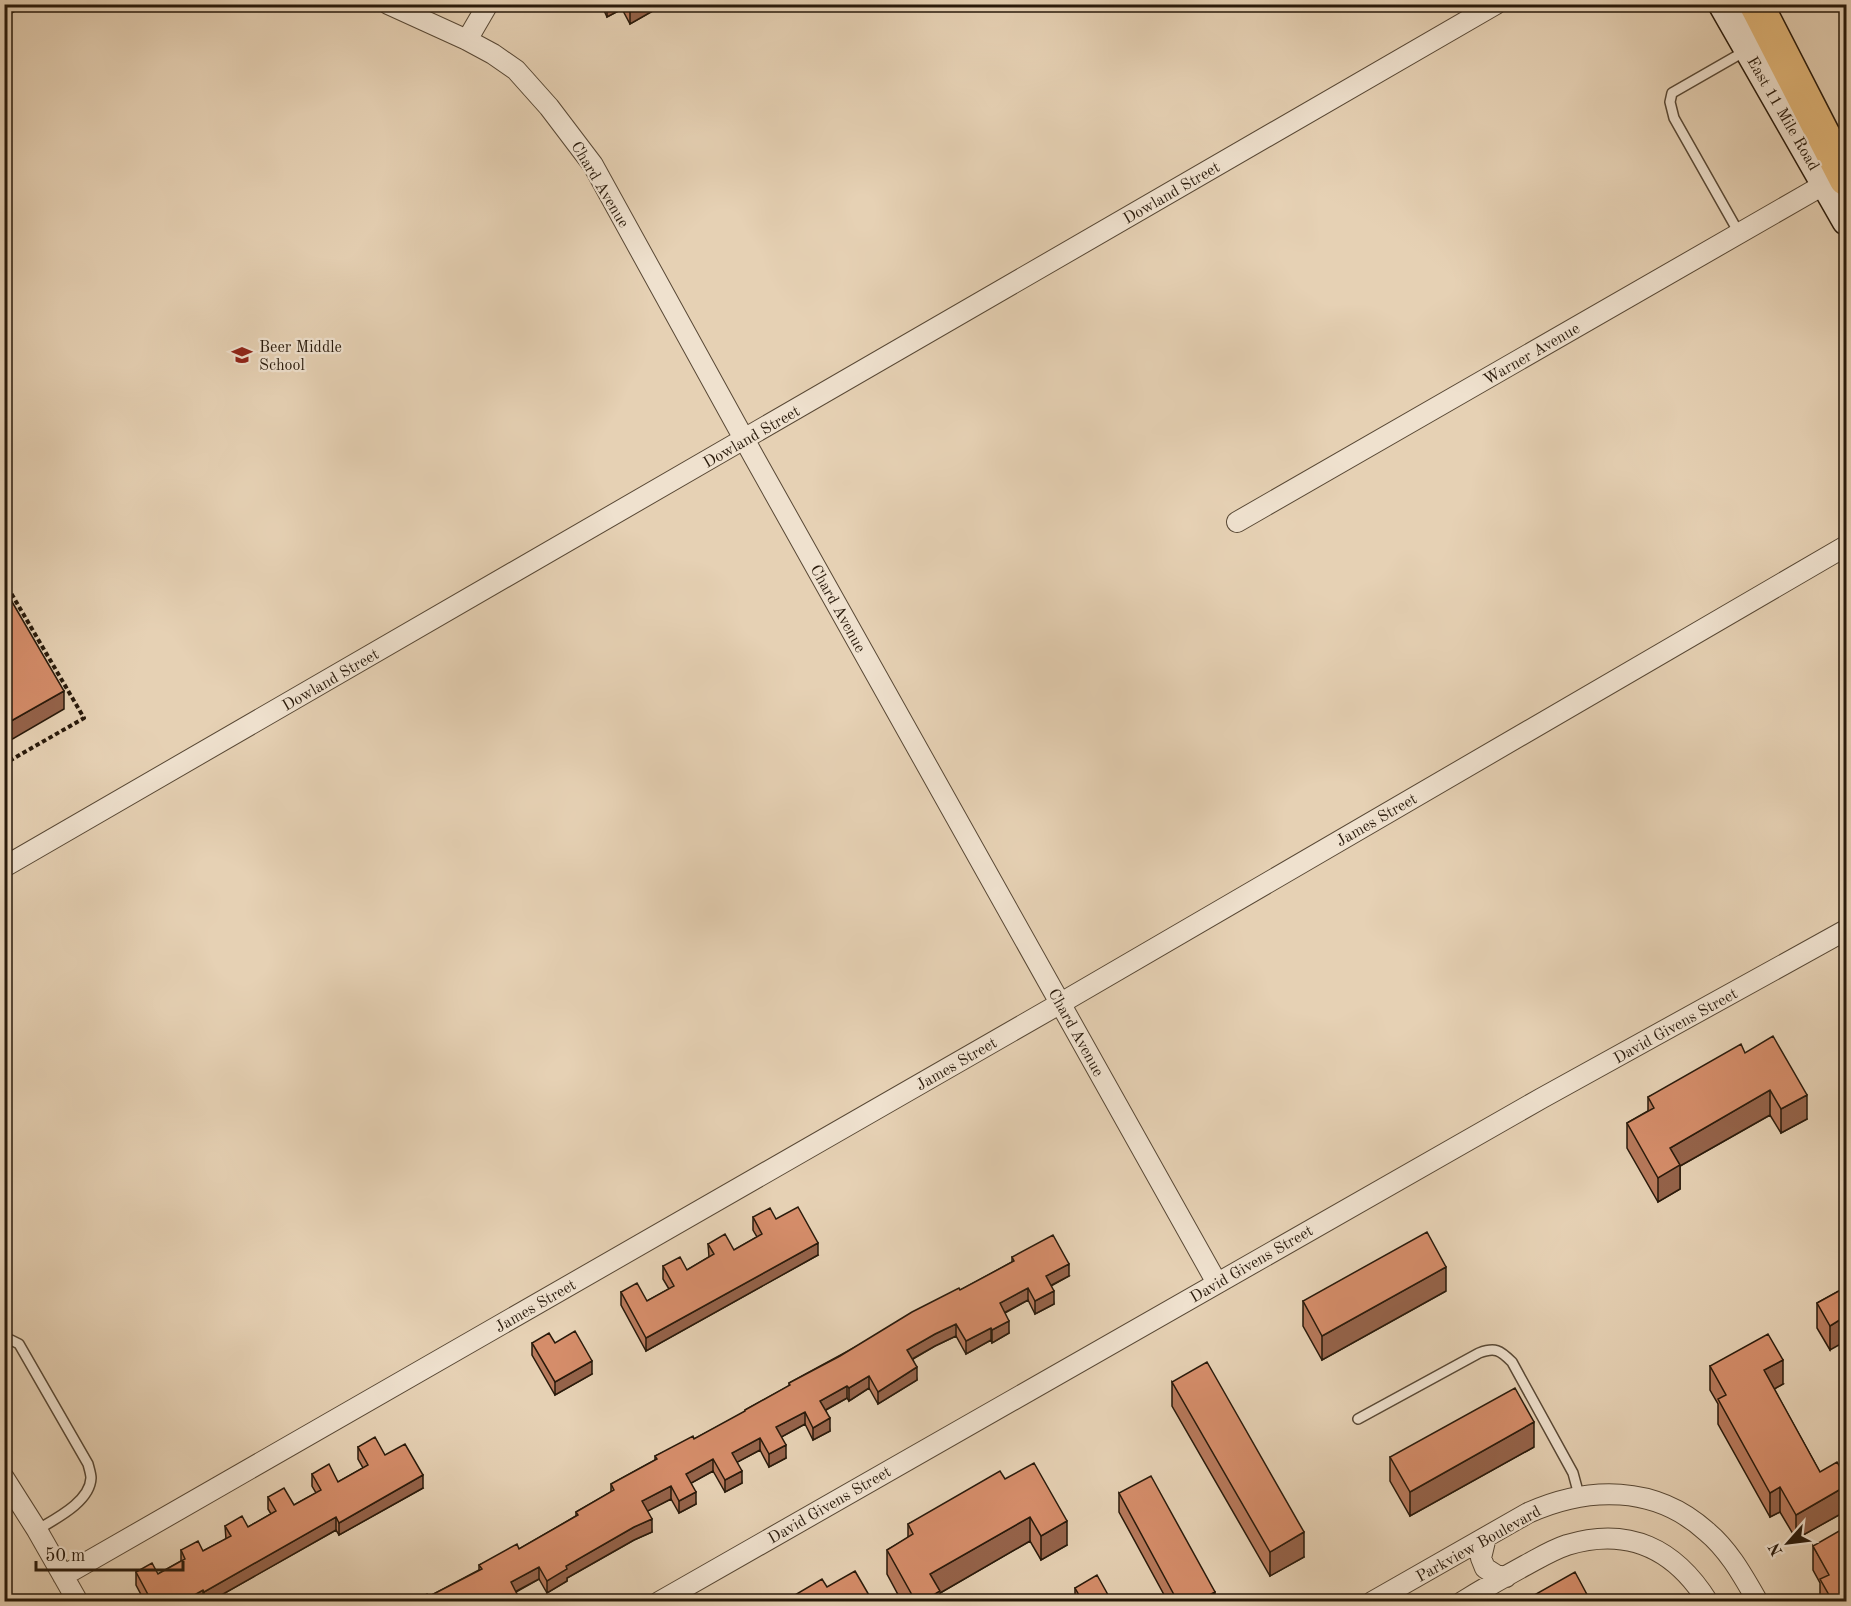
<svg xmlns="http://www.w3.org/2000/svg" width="1851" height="1606" viewBox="0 0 1851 1606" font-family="'Old Standard TT',serif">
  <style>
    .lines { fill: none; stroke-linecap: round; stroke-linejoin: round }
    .lane-casing { stroke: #584835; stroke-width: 12 }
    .street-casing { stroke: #584835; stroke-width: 22 }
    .secondary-casing { stroke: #291a0b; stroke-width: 30 }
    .highway-casing { stroke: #291a0b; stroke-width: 36 }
    .path { stroke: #291a0b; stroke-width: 4; stroke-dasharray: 4.5 3; stroke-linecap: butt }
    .lane { stroke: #efe1ce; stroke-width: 9 }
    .street { stroke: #efe1ce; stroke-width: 20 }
    .secondary { stroke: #efe1ce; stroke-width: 27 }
    .highway { stroke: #e3b87a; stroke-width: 33 }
    .wall { fill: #b7795b; stroke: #291a0b; stroke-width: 1.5 }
    .shaded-wall { fill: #95634a; stroke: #291a0b; stroke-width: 1.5 }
    .building { fill: #d58d6a; stroke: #291a0b; stroke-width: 1.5 }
    .labels { text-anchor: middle; stroke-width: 4.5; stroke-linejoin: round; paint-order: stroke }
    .street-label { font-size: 16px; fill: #291a0b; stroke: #efe1ce }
    .poi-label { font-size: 16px; fill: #291a0b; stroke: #efe1ce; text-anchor: start }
  </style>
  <rect width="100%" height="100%" fill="#e6d1b4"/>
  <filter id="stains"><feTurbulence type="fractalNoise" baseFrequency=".00333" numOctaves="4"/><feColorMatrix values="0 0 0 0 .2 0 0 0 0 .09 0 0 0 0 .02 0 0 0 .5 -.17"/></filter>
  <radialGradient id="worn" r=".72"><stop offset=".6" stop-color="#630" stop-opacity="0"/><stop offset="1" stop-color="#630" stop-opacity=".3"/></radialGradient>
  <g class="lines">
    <g class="lane-casing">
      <path id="lane" d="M 1739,233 L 1674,118 L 1670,102 L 1672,93 L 1747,50
        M 4,1343 L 11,1340 L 19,1344 L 88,1464 C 89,1468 91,1474 91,1478 C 90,1502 55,1519 37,1530
        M 1358,1419 L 1479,1353 C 1495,1347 1500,1350 1512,1362 L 1573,1473 L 1579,1495"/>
    </g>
    <g class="street-casing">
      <path id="street" d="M 388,4 L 467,40 L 493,54 L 516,70 L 549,107 L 593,165 L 754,457 L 1217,1283
        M 467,40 L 488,4
        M 1237,522 L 1825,184
        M 4,867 L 1496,4
        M 4,1478 L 37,1530 L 78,1602
        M 1486,1537 L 1481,1558 L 1485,1568 L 1496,1575 L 1506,1577
        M 63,1576 L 1061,1003 L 1846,546
        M 659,1602 L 1542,1098 L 1846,930
        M 1372,1602 L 1528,1513 C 1588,1486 1655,1485 1706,1531 C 1729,1550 1743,1576 1758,1602
        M 1462,1602 C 1483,1589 1504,1577 1526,1565 C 1539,1558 1552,1550 1567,1545 C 1629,1526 1675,1549 1708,1602"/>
    </g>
    <g class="secondary-casing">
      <path id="secondary" d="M 1722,4 L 1846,221"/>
    </g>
    <g class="highway-casing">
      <path id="highway" d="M 1756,4 L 1846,179"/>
    </g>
    <path class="path" d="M 4,581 L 84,718 L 4,764"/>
    <use href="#lane" class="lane"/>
    <use href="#street" class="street"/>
    <use href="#secondary" class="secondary"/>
    <use href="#highway" class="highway"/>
  </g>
  <path class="wall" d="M 601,4 L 665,4 L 630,24 L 622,9 L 607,17 Z
    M 1745,1053 L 1807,1119 L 1781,1133 L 1770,1115 L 1680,1166 L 1680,1189 L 1658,1202 L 1627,1148 L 1627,1123 L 1648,1111 L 1648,1097 Z
    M 753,1217 L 776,1219 L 818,1255 L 646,1351 L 621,1305 L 621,1292 L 647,1301 L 669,1289 L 663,1279 L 663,1266 L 687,1270 L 709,1257 L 708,1244 L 734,1250 L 757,1237 L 753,1230 Z
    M 1012,1257 L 1069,1276 L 1051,1286 L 1054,1304 L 1035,1314 L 1028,1300 L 1005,1313 L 1009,1333 L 992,1343 L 991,1340 L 966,1354 L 956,1336 L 935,1346 L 913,1359 L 917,1380 L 878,1404 L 869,1388 L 849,1401 L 847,1398 L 826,1410 L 830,1431 L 813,1440 L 805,1424 L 781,1437 L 786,1458 L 769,1467 L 760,1450 L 737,1462 L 742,1483 L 725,1492 L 713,1471 L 691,1483 L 696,1504 L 679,1513 L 671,1499 L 647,1511 L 652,1532 L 634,1540 L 567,1578 L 567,1581 L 547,1593 L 539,1579 L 516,1592 L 520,1602 L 413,1602 L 428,1597 L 479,1570 L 479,1565 L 519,1549 L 576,1516 L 576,1512 L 611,1492 L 611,1484 L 655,1460 L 655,1456 L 694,1439 L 745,1412 L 745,1410 L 789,1386 L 789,1383 L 1012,1262 Z
    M 1846,1287 L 1830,1350 L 1817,1328 L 1817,1303 Z
    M 1446,1291 L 1322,1360 L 1303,1326 L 1303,1301 Z
    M 532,1343 L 555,1343 L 592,1374 L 555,1395 L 532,1355 Z
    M 1710,1366 L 1783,1384 L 1774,1389 L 1820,1472 L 1846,1478 L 1846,1511 L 1796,1539 L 1780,1512 L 1770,1517 L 1718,1424 L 1718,1404 L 1710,1390 Z
    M 1172,1382 L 1304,1557 L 1270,1576 L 1172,1406 Z
    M 358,1447 L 385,1455 L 423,1488 L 339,1535 L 336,1530 L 209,1602 L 145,1602 L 136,1585 L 136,1572 L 158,1574 L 181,1561 L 181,1550 L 203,1551 L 226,1539 L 225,1526 L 248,1527 L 271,1514 L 268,1509 L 268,1497 L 294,1505 L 316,1493 L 312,1486 L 312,1474 L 338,1482 L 363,1468 L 358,1459 Z
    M 1534,1447 L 1410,1516 L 1390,1481 L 1390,1457 Z
    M 1005,1479 L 1067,1545 L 1041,1560 L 1030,1541 L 940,1593 L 940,1602 L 902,1602 L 887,1574 L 887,1550 L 908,1538 L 908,1524 Z
    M 1119,1493 L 1215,1602 L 1168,1602 L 1119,1512 Z
    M 1813,1546 L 1846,1602 L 1820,1602 L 1820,1583 L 1813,1570 Z
    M 1075,1588 L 1112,1602 L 1075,1602 Z"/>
  <path class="shaded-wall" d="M 17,4 L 17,10 L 4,17 L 4,5 Z
    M 607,4 L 622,4 L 622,9 L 607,17 Z
    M 643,4 L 665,4 L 630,24 L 630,11 Z
    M 64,691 L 64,709 L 4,744 L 4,725 Z
    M 1770,1090 L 1770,1115 L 1680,1166 L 1680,1189 L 1658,1202 L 1658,1178 L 1670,1148 Z
    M 1807,1095 L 1807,1119 L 1781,1133 L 1781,1109 Z
    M 818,1243 L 818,1255 L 646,1351 L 646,1338 Z
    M 1069,1264 L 1069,1276 L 1046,1288 L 1046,1276 Z
    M 1446,1267 L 1446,1291 L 1322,1360 L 1322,1336 Z
    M 1028,1288 L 1028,1300 L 1000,1315 L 1000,1303 Z
    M 1054,1291 L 1054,1304 L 1035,1314 L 1035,1301 Z
    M 1846,1316 L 1846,1341 L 1830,1350 L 1830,1326 Z
    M 1009,1321 L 1009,1333 L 992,1343 L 992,1330 Z
    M 956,1324 L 956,1336 L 935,1346 L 907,1362 L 907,1350 L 935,1334 Z
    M 991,1328 L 991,1340 L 966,1354 L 966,1341 Z
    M 1783,1360 L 1783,1384 L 1764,1395 L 1764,1370 Z
    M 592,1361 L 592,1374 L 555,1395 L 555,1382 Z
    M 917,1367 L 917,1380 L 878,1404 L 878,1392 Z
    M 869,1376 L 869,1388 L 849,1401 L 849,1388 Z
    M 847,1386 L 847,1398 L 820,1413 L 820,1401 Z
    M 805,1412 L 805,1424 L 776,1440 L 776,1427 Z
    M 830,1418 L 830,1431 L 813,1440 L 813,1428 Z
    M 1534,1422 L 1534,1447 L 1410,1516 L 1410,1492 Z
    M 760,1438 L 760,1450 L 732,1465 L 732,1453 Z
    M 786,1445 L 786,1458 L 769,1467 L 769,1454 Z
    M 713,1459 L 713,1471 L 686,1486 L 686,1474 Z
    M 742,1471 L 742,1483 L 725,1492 L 725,1480 Z
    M 423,1475 L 423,1488 L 339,1535 L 339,1523 Z
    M 671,1486 L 671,1499 L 642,1514 L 642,1501 Z
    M 1846,1486 L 1846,1511 L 1796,1539 L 1796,1515 Z
    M 1780,1487 L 1780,1512 L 1770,1517 L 1770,1493 Z
    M 696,1492 L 696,1504 L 679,1513 L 679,1501 Z
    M 336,1517 L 336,1530 L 209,1602 L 204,1602 L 204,1592 Z
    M 1030,1517 L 1030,1541 L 940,1593 L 940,1602 L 922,1602 L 930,1574 Z
    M 652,1519 L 652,1532 L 634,1540 L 567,1578 L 567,1581 L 547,1593 L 547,1581 L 566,1566 L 634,1527 Z
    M 1067,1521 L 1067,1545 L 1041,1560 L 1041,1536 Z
    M 1304,1532 L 1304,1557 L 1270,1576 L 1270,1552 Z
    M 539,1567 L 539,1579 L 511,1594 L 511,1582 Z
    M 203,1590 L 203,1602 L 182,1602 Z
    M 1215,1592 L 1215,1602 L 1196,1602 Z
    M 497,1597 L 497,1602 L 488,1602 Z"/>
  <path class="building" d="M 627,4 L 643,4 L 630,11 Z
    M 4,588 L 64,691 L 4,725 Z
    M 1773,1036 L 1807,1095 L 1781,1109 L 1770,1090 L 1670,1148 L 1680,1165 L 1658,1178 L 1627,1123 L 1654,1108 L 1648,1097 L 1741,1044 L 1745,1053 Z
    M 798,1207 L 818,1243 L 646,1338 L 621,1292 L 637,1283 L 647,1301 L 674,1286 L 663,1266 L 680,1257 L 687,1270 L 714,1254 L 708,1244 L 725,1234 L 734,1250 L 762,1234 L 753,1217 L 770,1208 L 776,1219 Z
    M 1427,1232 L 1446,1267 L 1322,1336 L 1303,1301 Z
    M 1053,1235 L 1069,1264 L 1046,1276 L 1054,1291 L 1035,1301 L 1028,1288 L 1000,1303 L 1009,1321 L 992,1330 L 991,1328 L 966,1341 L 956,1324 L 935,1334 L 907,1350 L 917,1367 L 878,1392 L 869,1376 L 849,1388 L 847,1386 L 820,1401 L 830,1418 L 813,1428 L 805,1412 L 776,1427 L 786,1445 L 769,1454 L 760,1438 L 732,1453 L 742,1471 L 725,1480 L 713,1459 L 686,1474 L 696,1492 L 679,1501 L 671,1486 L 642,1501 L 652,1519 L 634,1527 L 566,1566 L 567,1569 L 547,1581 L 539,1567 L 511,1582 L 520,1600 L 518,1602 L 499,1602 L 497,1597 L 488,1602 L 413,1602 L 427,1594 L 428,1597 L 482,1569 L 479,1565 L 517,1544 L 519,1549 L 578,1515 L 576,1512 L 614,1490 L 611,1484 L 657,1459 L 655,1456 L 693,1436 L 694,1439 L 745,1411 L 745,1410 L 790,1385 L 789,1383 L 840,1356 L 912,1312 L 959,1288 L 960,1290 L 1014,1261 L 1012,1257 Z
    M 1846,1287 L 1846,1316 L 1830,1326 L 1817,1303 Z
    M 575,1331 L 592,1361 L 555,1382 L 532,1343 L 549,1333 L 555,1343 Z
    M 1768,1334 L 1783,1360 L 1764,1370 L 1820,1472 L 1837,1462 L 1846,1478 L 1846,1486 L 1796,1515 L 1780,1487 L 1770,1493 L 1718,1399 L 1726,1395 L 1710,1366 Z
    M 1207,1362 L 1304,1532 L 1270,1552 L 1172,1382 Z
    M 1515,1388 L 1534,1422 L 1410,1492 L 1390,1457 Z
    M 375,1437 L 385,1455 L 405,1444 L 423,1475 L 339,1523 L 336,1517 L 204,1592 L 203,1590 L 182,1602 L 152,1602 L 136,1572 L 152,1563 L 158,1574 L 185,1559 L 181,1550 L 198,1541 L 203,1551 L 231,1536 L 225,1526 L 242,1516 L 248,1527 L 276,1511 L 268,1497 L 284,1488 L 294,1505 L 321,1490 L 312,1474 L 329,1464 L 338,1482 L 368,1465 L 358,1447 Z
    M 1034,1463 L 1067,1521 L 1041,1536 L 1030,1517 L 930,1574 L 940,1591 L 922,1602 L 916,1602 L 887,1550 L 913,1534 L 908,1524 L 1000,1471 L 1005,1479 Z
    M 1151,1476 L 1215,1592 L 1196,1602 L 1178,1602 L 1119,1493 Z
    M 1846,1527 L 1846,1602 L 1833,1602 L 1820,1579 L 1829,1575 L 1813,1546 Z
    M 855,1571 L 873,1602 L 783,1602 L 822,1579 L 827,1587 Z
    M 1575,1572 L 1591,1602 L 1522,1602 Z
    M 1097,1575 L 1112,1602 L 1083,1602 L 1075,1588 Z"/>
  <defs>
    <g id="school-bare" transform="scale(1.62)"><path d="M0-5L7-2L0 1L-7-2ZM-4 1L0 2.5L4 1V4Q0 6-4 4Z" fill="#8f2418" stroke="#efe1ce" stroke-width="2.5" paint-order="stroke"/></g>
  </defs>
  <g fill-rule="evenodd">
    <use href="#school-bare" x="242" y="355"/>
  </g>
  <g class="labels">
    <g class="street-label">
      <text transform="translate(1784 113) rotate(60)" y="6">East 11 Mile Road</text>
      <text transform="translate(601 184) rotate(59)" y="6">Chard Avenue</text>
      <text transform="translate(1171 192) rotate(-30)" y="6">Dowland Street</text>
      <text transform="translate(1531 353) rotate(-30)" y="6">Warner Avenue</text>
      <text transform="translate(751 436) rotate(-30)" y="6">Dowland Street</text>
      <text transform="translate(839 608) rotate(61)" y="6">Chard Avenue</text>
      <text transform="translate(330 679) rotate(-30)" y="6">Dowland Street</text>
      <text transform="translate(1376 819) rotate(-30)" y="6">James Street</text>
      <text transform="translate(1675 1025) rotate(-29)" y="6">David Givens Street</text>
      <text transform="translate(1077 1032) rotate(61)" y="6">Chard Avenue</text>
      <text transform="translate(956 1063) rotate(-30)" y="6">James Street</text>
      <text transform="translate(1251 1263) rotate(-30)" y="6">David Givens Street</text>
      <text transform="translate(535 1305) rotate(-30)" y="6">James Street</text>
      <text transform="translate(829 1504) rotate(-30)" y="6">David Givens Street</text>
      <text transform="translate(1478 1543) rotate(-29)" y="6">Parkview Boulevard</text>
    </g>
    <g class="poi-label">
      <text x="259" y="352">Beer Middle<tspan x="259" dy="18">School</tspan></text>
    </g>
  </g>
  <rect width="1851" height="1606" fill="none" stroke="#e6d1b4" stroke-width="24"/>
  <rect x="6" y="6" width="1839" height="1594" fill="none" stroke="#291a0b" stroke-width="3"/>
  <rect x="12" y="12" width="1827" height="1582" fill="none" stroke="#291a0b" stroke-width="1.5"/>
  <g transform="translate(1788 1543) rotate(242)" stroke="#efe1ce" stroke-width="4.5" paint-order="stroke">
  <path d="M0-4.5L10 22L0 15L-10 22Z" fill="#291a0b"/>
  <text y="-9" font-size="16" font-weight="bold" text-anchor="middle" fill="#291a0b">N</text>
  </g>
  <path d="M36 1561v9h147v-9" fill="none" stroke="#291a0b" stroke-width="3"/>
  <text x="45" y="1561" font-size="18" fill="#291a0b" stroke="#efe1ce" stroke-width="4.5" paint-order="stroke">50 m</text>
  <rect width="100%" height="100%" filter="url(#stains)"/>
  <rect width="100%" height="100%" fill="url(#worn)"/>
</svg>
